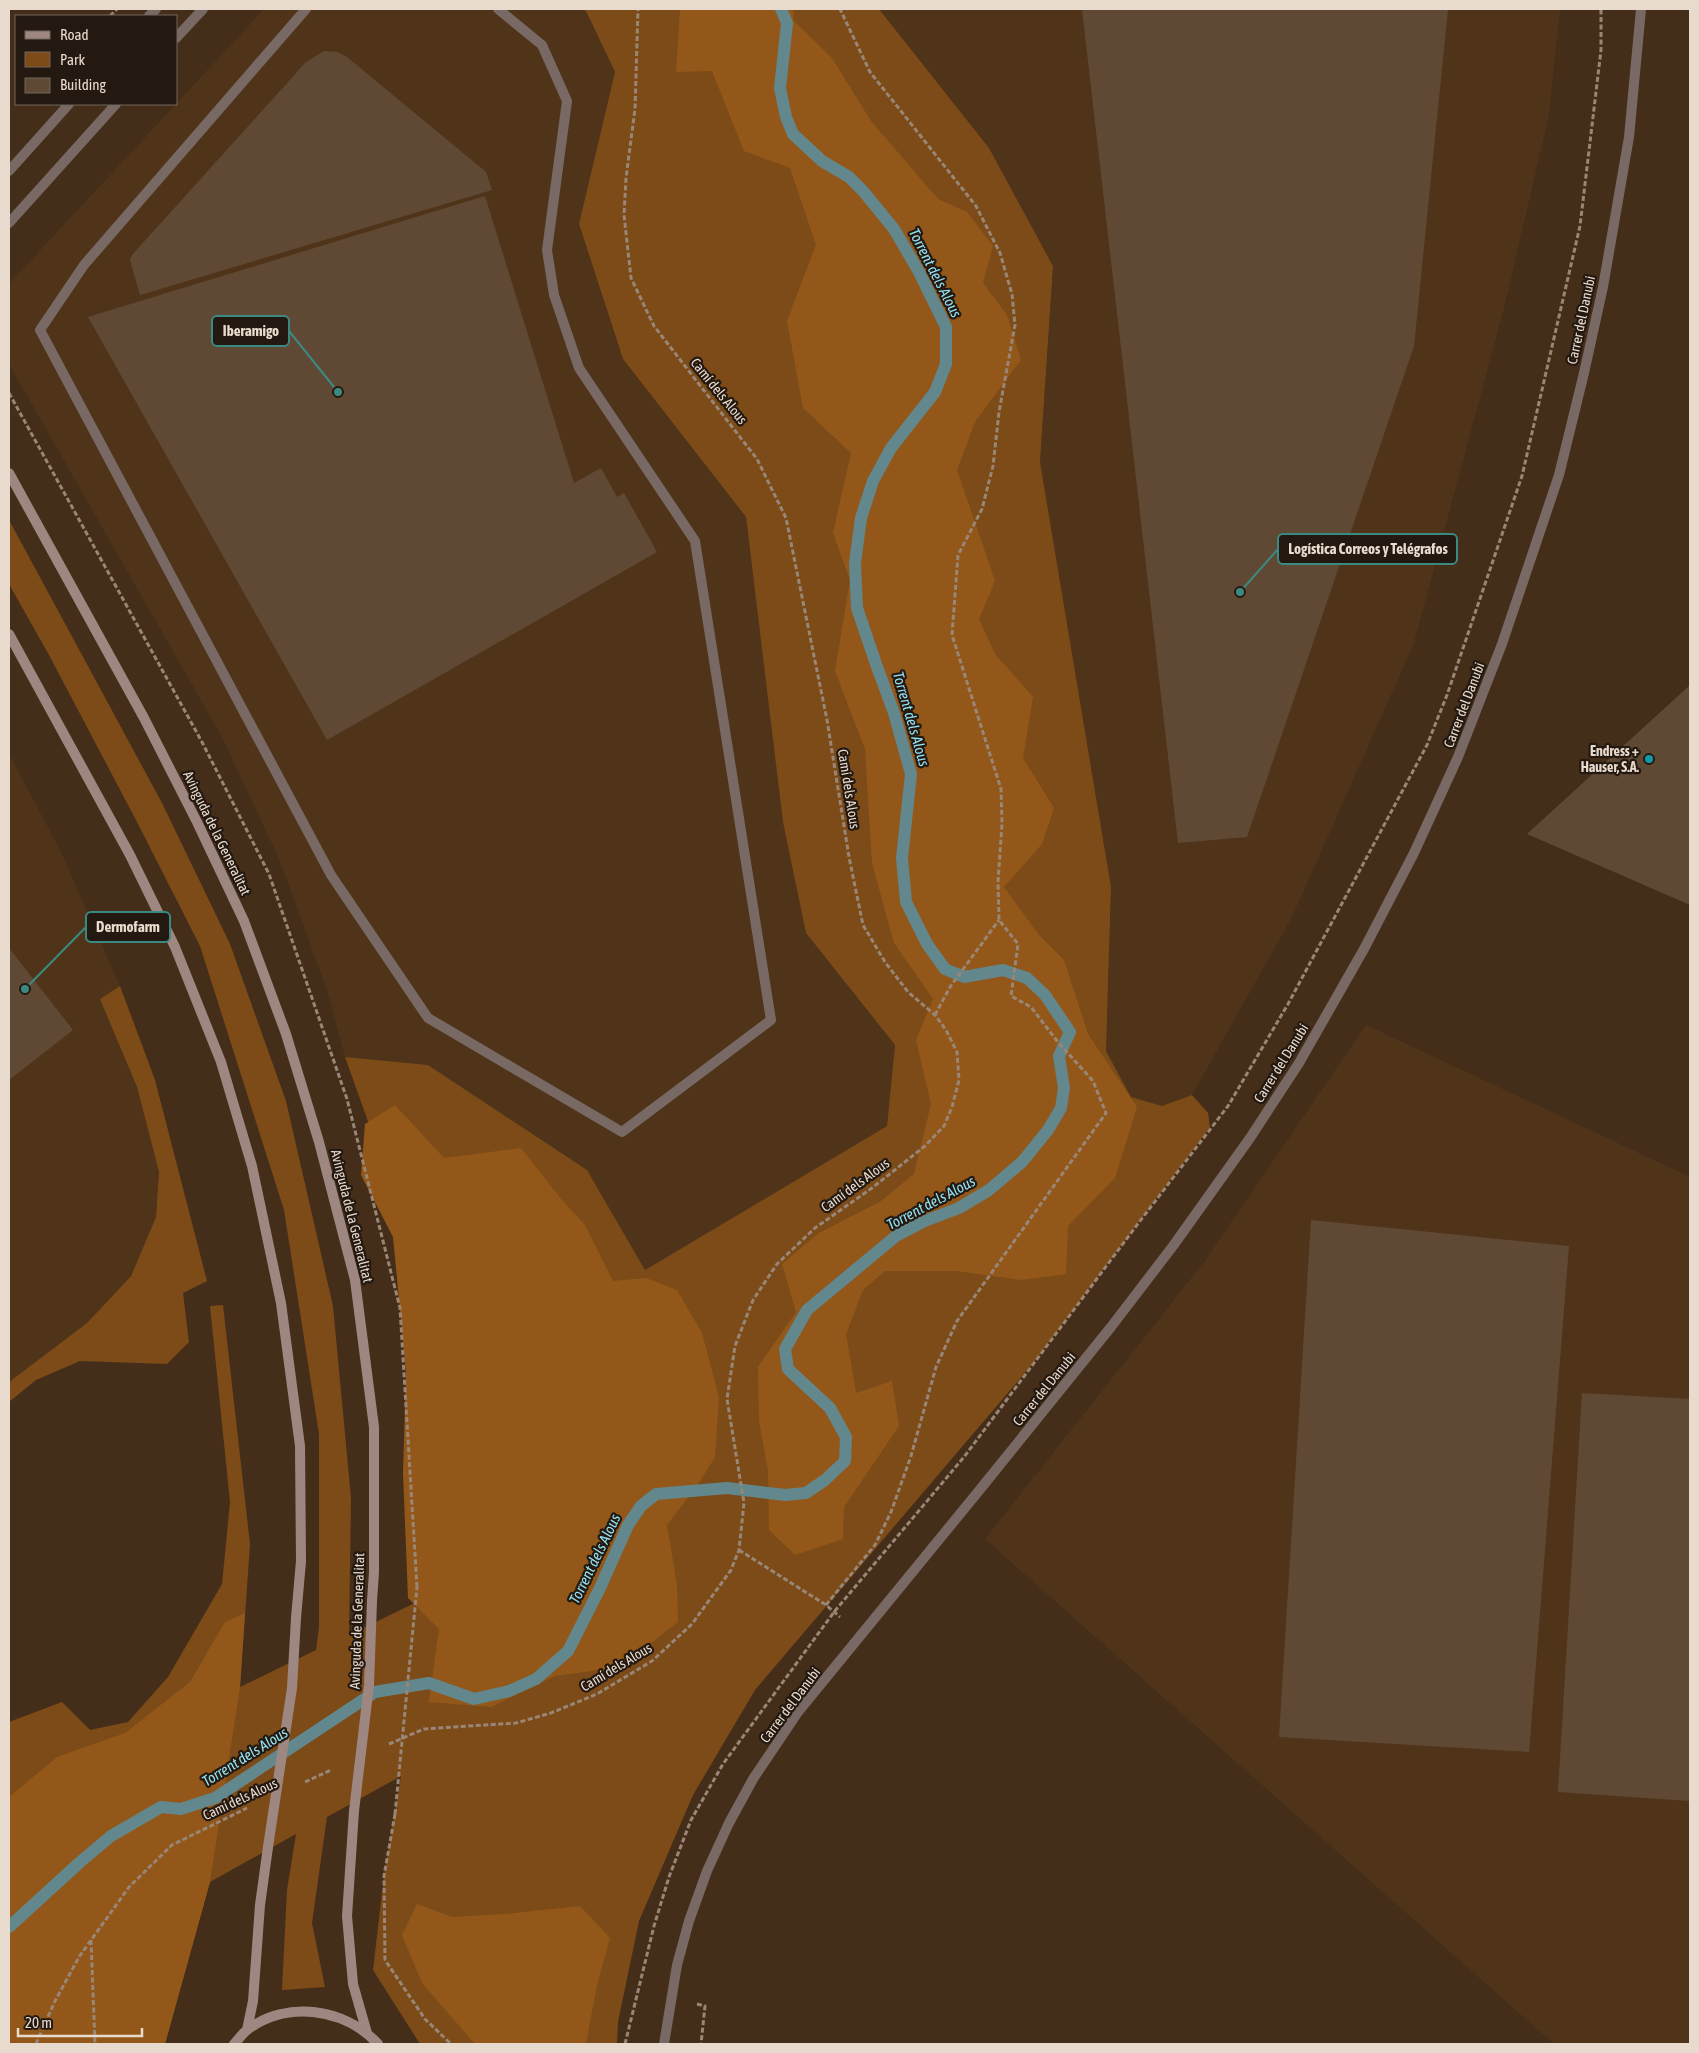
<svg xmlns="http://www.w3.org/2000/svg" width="1699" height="2053" viewBox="0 0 1699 2053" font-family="'Asap Condensed',sans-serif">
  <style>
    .built { fill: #4f341a }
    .green { fill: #7c4b18 }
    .forest { fill: #935819 }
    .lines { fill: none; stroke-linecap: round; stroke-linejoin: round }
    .stream { stroke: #62878d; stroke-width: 12 }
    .building { fill: #604934 }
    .path { stroke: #998676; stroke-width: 3; stroke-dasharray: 5 2.5; stroke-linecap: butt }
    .lane { stroke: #786965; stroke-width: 10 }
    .street { stroke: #786965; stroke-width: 10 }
    .secondary { stroke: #9f8781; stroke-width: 10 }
    .path-bridge { stroke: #998676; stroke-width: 3; stroke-dasharray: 5 2.5; stroke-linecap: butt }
    .secondary-bridge { stroke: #9f8781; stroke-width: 10 }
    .culture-dot { fill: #0f9aa8; stroke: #231910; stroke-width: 2 }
    .labels { text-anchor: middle; stroke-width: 4.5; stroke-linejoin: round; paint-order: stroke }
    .street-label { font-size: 14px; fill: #e9dace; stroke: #231910 }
    .poi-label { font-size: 14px; font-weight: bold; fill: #e9dace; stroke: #231910; text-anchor: end }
    .water-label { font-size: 15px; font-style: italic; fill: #93e3f6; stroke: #231910 }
    .leader { fill: none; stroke: #3b8a81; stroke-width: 2 }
    .callout-dot { fill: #3b8a81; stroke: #231910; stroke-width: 2 }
    .callout { fill: #231910; stroke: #3b8a81; stroke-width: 2 }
    .callout-label { font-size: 15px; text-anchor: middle; font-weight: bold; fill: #e9dace }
  </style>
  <rect width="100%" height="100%" fill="#442e1a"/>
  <path class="built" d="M 264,9 L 582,9 L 586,11 L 615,72 L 579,225 L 623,359 L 746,517 L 782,811 L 806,933 L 895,1045 L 887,1126 L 645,1270 L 587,1170 L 428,1065 L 345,1057 L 328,993 L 280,861 L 222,737 L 9,364 L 9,284 Z
    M 879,9 L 1560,9 L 1549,115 L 1504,308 L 1414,643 L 1292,917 L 1192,1095 L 1162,1106 L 1131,1097 L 1106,1051 L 1111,887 L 1040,462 L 1053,266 L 989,148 Z
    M 9,754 L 60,850 L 120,986 L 101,999 L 137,1087 L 159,1172 L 156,1217 L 131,1275 L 87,1323 L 9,1382 Z
    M 1366,1025 L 1690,1177 L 1690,2044 L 1554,2044 L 985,1539 L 1204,1262 Z"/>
  <path class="green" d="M 582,9 L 879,9 L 989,148 L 1053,266 L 1040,462 L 1111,887 L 1106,1051 L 1131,1097 L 1162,1106 L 1192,1095 L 1208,1113 L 1210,1127 L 1035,1361 L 755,1690 L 693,1795 L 639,1921 L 618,2022 L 617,2044 L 420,2044 L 373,1970 L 384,1876 L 401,1776 L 327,1817 L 312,1923 L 325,1987 L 282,1990 L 287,1890 L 296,1834 L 210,1882 L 165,2044 L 9,2044 L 9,1722 L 62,1702 L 90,1730 L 128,1722 L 168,1677 L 222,1584 L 230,1502 L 210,1306 L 223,1305 L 250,1544 L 240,1687 L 316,1650 L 319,1627 L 319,1434 L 284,1210 L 200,946 L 137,822 L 49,655 L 9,584 L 9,520 L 162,803 L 230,944 L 286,1101 L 333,1306 L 351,1498 L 349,1635 L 427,1597 L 434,1418 L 385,1169 L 345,1057 L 428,1065 L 587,1170 L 645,1270 L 887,1126 L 895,1045 L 806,933 L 783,822 L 746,517 L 623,359 L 579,224 L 615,72 L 586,11 Z
    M 120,986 L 155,1080 L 207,1281 L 183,1293 L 189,1342 L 167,1364 L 80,1361 L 36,1380 L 9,1402 L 9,1382 L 87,1323 L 131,1276 L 156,1217 L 159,1172 L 137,1087 L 100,999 Z"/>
  <path class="forest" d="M 680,9 L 793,9 L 794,21 L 832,58 L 871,121 L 938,199 L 967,212 L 993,246 L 983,283 L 1007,315 L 1021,360 L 975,422 L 957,470 L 995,581 L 979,619 L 995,654 L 1033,697 L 1023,758 L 1054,808 L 1042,844 L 1004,887 L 1039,935 L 1064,960 L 1088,1034 L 1137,1107 L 1115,1178 L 1068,1226 L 1066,1274 L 1021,1280 L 956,1271 L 885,1271 L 863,1290 L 846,1334 L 856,1393 L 892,1381 L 899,1426 L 844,1507 L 843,1539 L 795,1555 L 769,1530 L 768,1471 L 759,1421 L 758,1367 L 796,1312 L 782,1264 L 819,1233 L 881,1201 L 914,1174 L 931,1104 L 916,1040 L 933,999 L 894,943 L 872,863 L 865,749 L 835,671 L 850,580 L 833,533 L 851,453 L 803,408 L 787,321 L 816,245 L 790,168 L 744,151 L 712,71 L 676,72 Z
    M 395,1105 L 444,1158 L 521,1148 L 562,1200 L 585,1225 L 613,1281 L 646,1278 L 677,1290 L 702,1333 L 719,1397 L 715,1457 L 699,1483 L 667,1525 L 677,1585 L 678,1622 L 621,1667 L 555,1676 L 491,1707 L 429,1702 L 439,1629 L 408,1598 L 403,1473 L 406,1373 L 393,1237 L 361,1175 L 365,1124 Z
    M 245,1613 L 240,1687 L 210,1882 L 165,2044 L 9,2044 L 9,1797 L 57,1757 L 125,1733 L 190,1682 L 225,1622 Z
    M 417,1904 L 452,1917 L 505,1914 L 580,1906 L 610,1938 L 597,1985 L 586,2044 L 475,2044 L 422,1983 L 402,1935 Z"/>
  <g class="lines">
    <path class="stream" d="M 9,1927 L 79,1863 L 111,1836 L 161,1807 L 181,1809 L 215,1798 L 375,1692 L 429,1683 L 474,1699 L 509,1691 L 536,1679 L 568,1651 L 600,1588 L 628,1525 L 641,1506 L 656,1494 L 727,1488 L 785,1495 L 806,1493 L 825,1480 L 845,1461 L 846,1437 L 830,1408 L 788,1369 L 785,1349 L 807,1310 L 896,1236 L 925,1221 L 959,1208 L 989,1190 L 1022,1162 L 1048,1130 L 1061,1108 L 1064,1088 L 1059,1056 L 1070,1032 L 1045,995 L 1027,978 L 1003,970 L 964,977 L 945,969 L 927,944 L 906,902 L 902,858 L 911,774 L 894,713 L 876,664 L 857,608 L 855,563 L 861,518 L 873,481 L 891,448 L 935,392 L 946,364 L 946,327 L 919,272 L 894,229 L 863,191 L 849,177 L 822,161 L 793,134 L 786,117 L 780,88 L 787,23 L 781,9"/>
  </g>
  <path class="building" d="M 1082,9 L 1448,9 L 1414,346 L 1247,837 L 1178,843 Z
    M 324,51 L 338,52 L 347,57 L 486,172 L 492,190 L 140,295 L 130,260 L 132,255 L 306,62 Z
    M 485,196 L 574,483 L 601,468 L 617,497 L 624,493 L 657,552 L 327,740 L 88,317 Z
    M 1690,685 L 1690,905 L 1527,834 Z
    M 9,948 L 73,1030 L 9,1080 Z
    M 1311,1220 L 1569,1246 L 1529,1752 L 1279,1737 Z
    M 1582,1393 L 1690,1399 L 1690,1801 L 1558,1792 Z"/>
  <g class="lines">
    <path class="path" d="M 110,16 L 117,9
      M 9,393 L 202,742 L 269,874 L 347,1099 L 400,1308 L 417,1587
      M 935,1015 L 950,987 L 999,920
      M 739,1550 L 826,1605 L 840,1617
      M 826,1605 L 875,1545 L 891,1512 L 911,1456 L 936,1367 L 957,1321 L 1106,1113 L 1093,1081 L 1057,1041 L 1031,1007 L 1011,996 L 1018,944 L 999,920 L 998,882 L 1002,824 L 1001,789 L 952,635 L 958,555 L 982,509 L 993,466 L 999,412 L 1015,325 L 1012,294 L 1000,253 L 976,206 L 870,72 L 840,9
      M 389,1744 L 424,1729 L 516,1723 L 551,1713 L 597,1694 L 652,1661 L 692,1624 L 731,1570 L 739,1550 L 744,1503 L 727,1399 L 735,1346 L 753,1300 L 777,1264 L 815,1228 L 872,1188 L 925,1146 L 944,1126 L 952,1107 L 959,1080 L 957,1052 L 946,1030 L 935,1015 L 908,992 L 885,962 L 863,925 L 849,857 L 827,720 L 786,518 L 757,459 L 654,326 L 631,278 L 624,215 L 626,178 L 635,109 L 638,9
      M 305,1782 L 331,1770
      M 395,1814 L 384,1876 L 385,1960 L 425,2019 L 451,2044
      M 91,1940 L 95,2044
      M 697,2004 L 705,2006 L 701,2044
      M 36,2044 L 55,2001 L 79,1957 L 129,1887 L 172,1845 L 247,1808
      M 625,2044 L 654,1926 L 669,1877 L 691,1820 L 723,1764 L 834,1612 L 964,1457 L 1137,1225 L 1228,1106 L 1288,1004 L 1427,745 L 1447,695 L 1522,476 L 1580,226 L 1601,50 L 1601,9"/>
    <path class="lane" d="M 306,9 L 84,265 L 40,330 L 331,875 L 428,1018 L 622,1132 L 771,1020 L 695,541 L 579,368 L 554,295 L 547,250 L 567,101 L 542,45 L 498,9"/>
    <path class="street" d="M 149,16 L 156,9
      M 176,38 L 203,9
      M 9,171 L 69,104
      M 9,223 L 116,104
      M 664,2044 L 677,1965 L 689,1921 L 707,1871 L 729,1823 L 753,1779 L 798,1712 L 982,1487 L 1111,1327 L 1173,1246 L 1250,1138 L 1299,1063 L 1364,949 L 1414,853 L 1458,757 L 1502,644 L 1559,475 L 1584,373 L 1603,287 L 1629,137 L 1641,9"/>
    <path class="secondary" d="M 9,473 L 144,718 L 197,822 L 244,921 L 286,1034 L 319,1142 L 355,1280 L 374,1427 L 374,1572 L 372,1601
      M 9,634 L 130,855 L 175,947 L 221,1062 L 252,1166 L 281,1303 L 300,1446 L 301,1561 L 296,1618
      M 354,1811 L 347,1916 L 353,1984 L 367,2033
      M 247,2030 L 253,2001 L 260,1905 L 268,1847
      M 234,2044 C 238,2040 242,2034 247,2030 C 287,2000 345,2008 378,2044"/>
    <path class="path-bridge" d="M 395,1814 L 417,1587"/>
    <path class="secondary-bridge" d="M 354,1811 L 369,1685 L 372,1601
      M 268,1847 L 292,1688 L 296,1618"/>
  </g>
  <circle class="culture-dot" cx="1649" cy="759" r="5"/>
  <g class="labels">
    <g class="street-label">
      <text transform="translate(1581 320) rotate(-78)" y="5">Carrer del Danubi</text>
      <text transform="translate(719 391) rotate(51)" y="5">Camí dels Alous</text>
      <text transform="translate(1464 705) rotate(-69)" y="5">Carrer del Danubi</text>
      <text transform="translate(849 789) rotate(81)" y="5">Camí dels Alous</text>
      <text transform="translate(217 833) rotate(64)" y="5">Avinguda de la Generalitat</text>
      <text transform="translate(1281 1063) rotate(-58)" y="5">Carrer del Danubi</text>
      <text transform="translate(855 1185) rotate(-36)" y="5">Camí dels Alous</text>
      <text transform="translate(352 1216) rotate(76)" y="5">Avinguda de la Generalitat</text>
      <text transform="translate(1044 1389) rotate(-51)" y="5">Carrer del Danubi</text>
      <text transform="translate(357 1621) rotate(-88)" y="5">Avinguda de la Generalitat</text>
      <text transform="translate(616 1667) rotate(-31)" y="5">Camí dels Alous</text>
      <text transform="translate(790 1705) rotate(-53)" y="5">Carrer del Danubi</text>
      <text transform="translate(240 1799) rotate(-25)" y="5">Camí dels Alous</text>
    </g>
    <g class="poi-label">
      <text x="1639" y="756">Endress +<tspan x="1639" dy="16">Hauser, S.A.</tspan></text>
    </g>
    <g class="water-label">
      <text transform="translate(935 273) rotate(63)" y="5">Torrent dels Alous</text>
      <text transform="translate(911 719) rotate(74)" y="5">Torrent dels Alous</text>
      <text transform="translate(931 1203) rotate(-28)" y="5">Torrent dels Alous</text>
      <text transform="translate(595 1559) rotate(-64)" y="5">Torrent dels Alous</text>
      <text transform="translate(245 1757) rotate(-32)" y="5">Torrent dels Alous</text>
    </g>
  </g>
  <path class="leader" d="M338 392L289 331M1240 592L1278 549M25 989L86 927"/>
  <g class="callout-dot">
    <circle cx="338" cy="392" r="5"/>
    <circle cx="1240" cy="592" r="5"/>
    <circle cx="25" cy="989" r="5"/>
  </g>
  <g class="callout">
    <rect x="212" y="316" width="77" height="30" rx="5"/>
    <rect x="1278" y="534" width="179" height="30" rx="5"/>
    <rect x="86" y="912" width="84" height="30" rx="5"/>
  </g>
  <g class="callout-label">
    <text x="251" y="336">Iberamigo</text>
    <text x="1368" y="554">Logística Correos y Telégrafos</text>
    <text x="128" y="932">Dermofarm</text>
  </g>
  <rect width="1699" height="2053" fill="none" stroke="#e9dace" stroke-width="20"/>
  <rect x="15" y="15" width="162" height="90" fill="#231910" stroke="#72665c"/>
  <rect x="25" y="31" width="25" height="8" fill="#9f8781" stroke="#72665c"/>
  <text x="60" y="40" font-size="15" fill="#e9dace">Road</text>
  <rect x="25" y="52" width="25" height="15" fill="#7c4b18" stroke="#72665c"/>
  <text x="60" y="65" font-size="15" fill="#e9dace">Park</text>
  <rect x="25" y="78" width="25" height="15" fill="#604934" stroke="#72665c"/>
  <text x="60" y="90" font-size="15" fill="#e9dace">Building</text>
  <path d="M18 2028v8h124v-8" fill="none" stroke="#e9dace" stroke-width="2.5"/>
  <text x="25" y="2028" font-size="15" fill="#e9dace" stroke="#231910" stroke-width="4" paint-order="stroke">20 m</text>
</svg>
